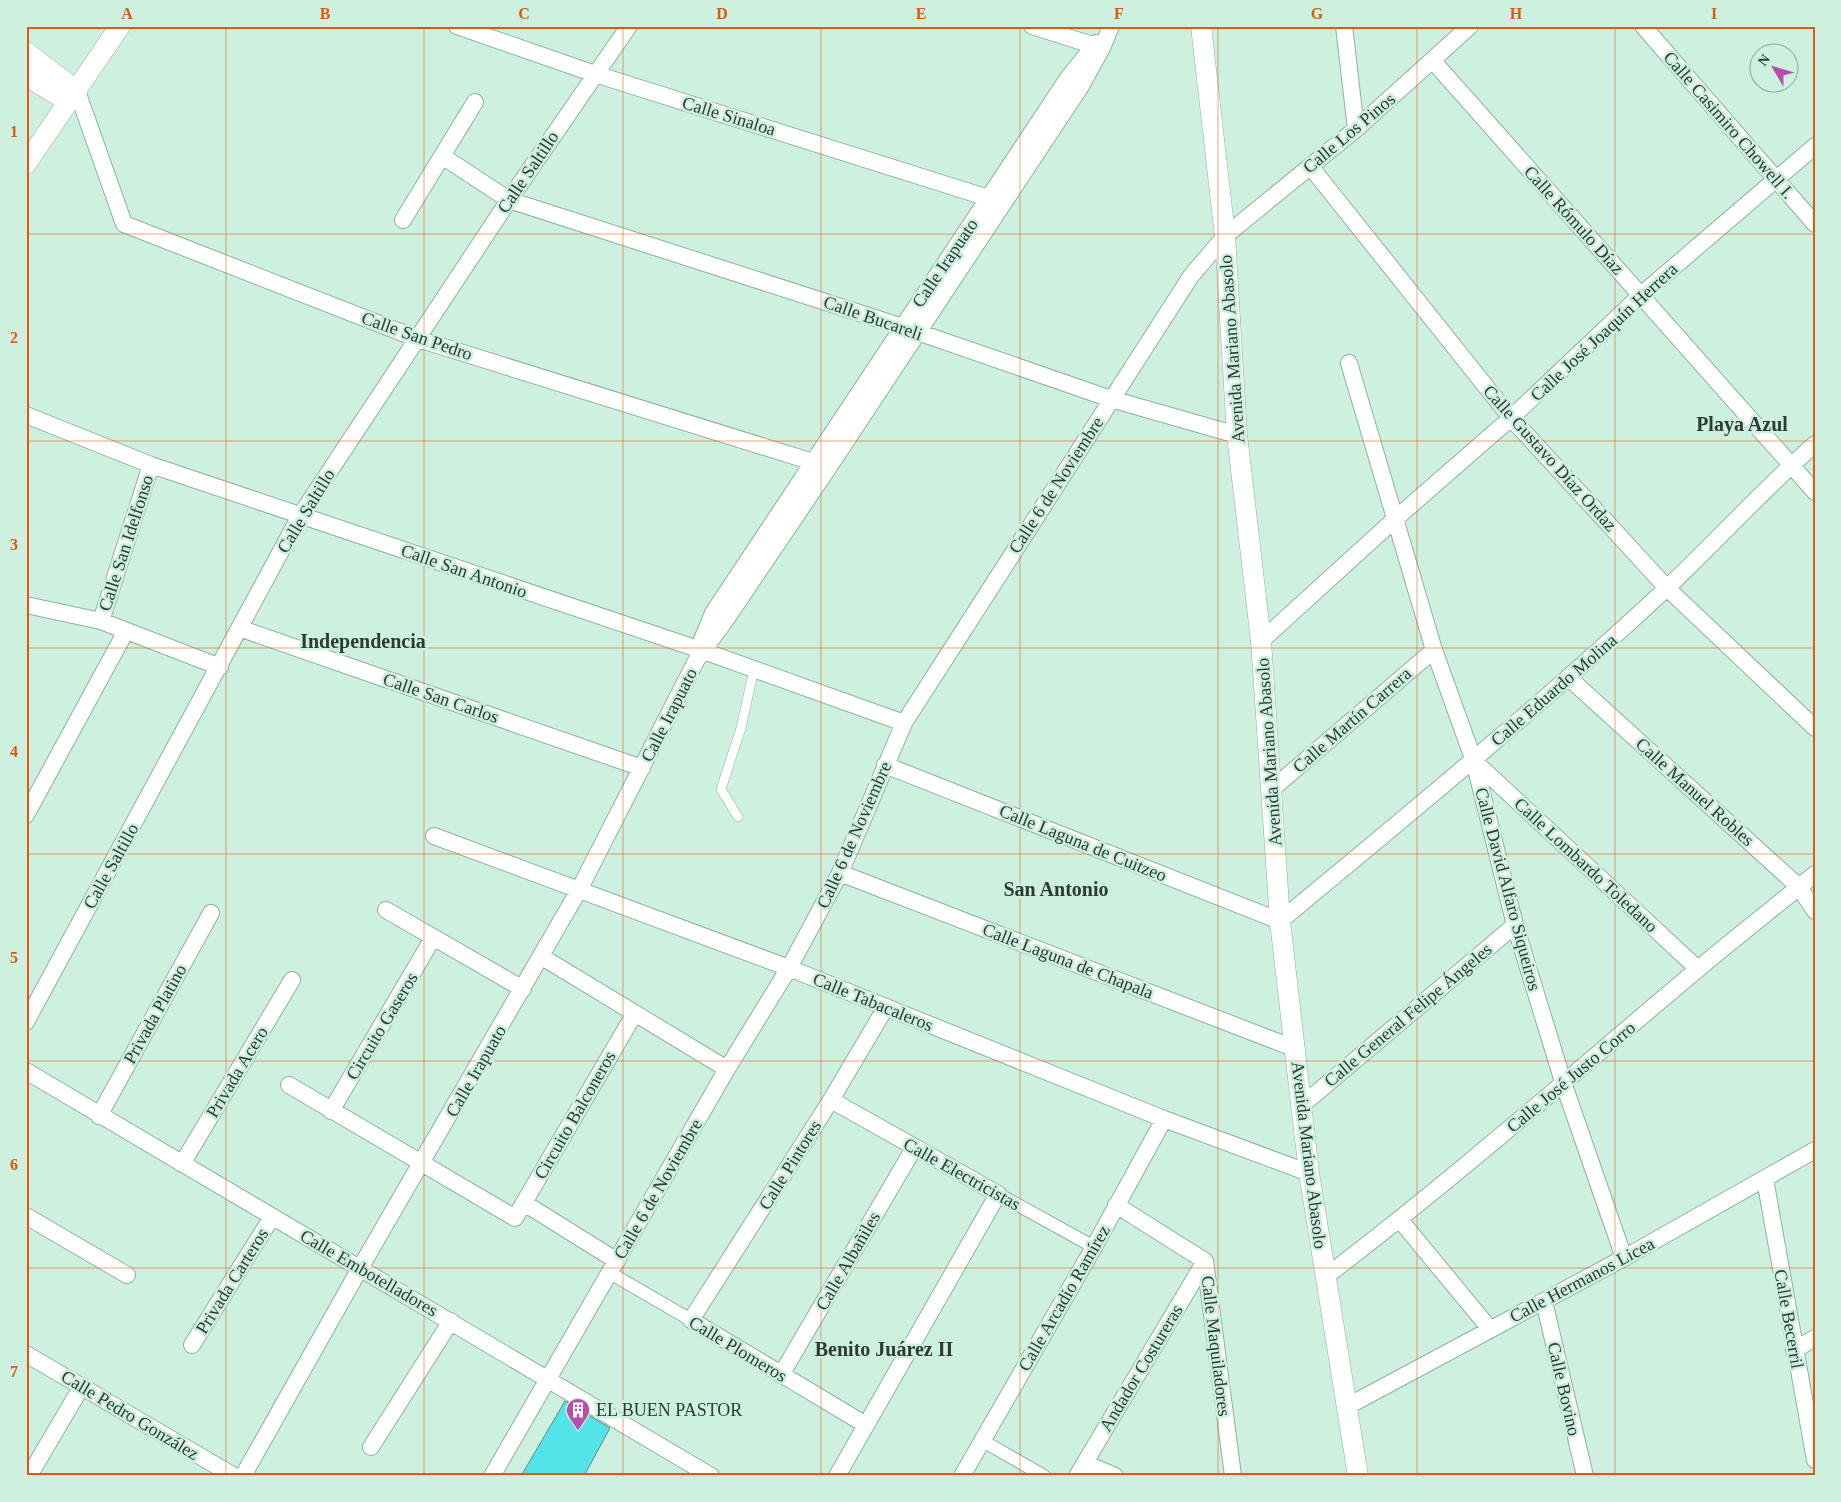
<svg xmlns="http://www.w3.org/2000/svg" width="1841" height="1502" viewBox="0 0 1841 1502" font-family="Georgia,serif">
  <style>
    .building { fill: #52e4e9; stroke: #62898a }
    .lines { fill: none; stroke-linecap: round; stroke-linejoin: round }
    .service-casing { stroke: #90b1a1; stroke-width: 10 }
    .pedestrian-casing { stroke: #90b1a1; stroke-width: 14 }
    .minor-casing { stroke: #90b1a1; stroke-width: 18 }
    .tertiary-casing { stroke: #90b1a1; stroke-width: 21 }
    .service { stroke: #fff; stroke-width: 9 }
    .pedestrian { stroke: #fff; stroke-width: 12 }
    .minor { stroke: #fff; stroke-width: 16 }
    .tertiary { stroke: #fff; stroke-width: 20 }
    .grid { fill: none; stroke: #df580e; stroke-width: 1; stroke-opacity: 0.55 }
    .labels { text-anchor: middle; stroke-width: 5; stroke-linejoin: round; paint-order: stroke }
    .street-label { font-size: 18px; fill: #2d3b34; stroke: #cdf0df }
    .poi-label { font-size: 18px; fill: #2d3b34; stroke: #cdf0df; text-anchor: start }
    .quarter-label { font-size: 20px; font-weight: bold; fill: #2d3b34; stroke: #cdf0df }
    .neatline { fill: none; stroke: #df580e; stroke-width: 2 }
    .grid-label { font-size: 16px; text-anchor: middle; font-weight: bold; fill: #df580e }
  </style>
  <rect width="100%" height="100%" fill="#cdf0df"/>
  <path class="building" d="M 565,1401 L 610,1428 L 584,1476 L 521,1476 Z"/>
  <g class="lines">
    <g class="service-casing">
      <path id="service" d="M 738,817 L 721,789 L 741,728 L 754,669"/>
    </g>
    <g class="pedestrian-casing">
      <path id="pedestrian" d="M 998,1194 L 1094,1247
        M 610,1273 L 691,1320
        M 983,1441 L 1044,1476"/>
    </g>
    <g class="minor-casing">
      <path id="minor" d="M 457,26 L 595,74 L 998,201
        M 1032,26 L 1102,48
        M 1344,26 L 1356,129
        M 1643,26 L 1815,224
        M 1433,61 L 1815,492
        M 77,91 L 124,224 L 418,339 L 829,467
        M 442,156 L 509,200 L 903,327 L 1111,399 L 1237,435
        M 1310,166 L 1511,418 L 1667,588 L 1815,728
        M 403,220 L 475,102
        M 1349,363 L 1434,650 L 1474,761 L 1515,925 L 1564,1085 L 1624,1258
        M 26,415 L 151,465 L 698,649 L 904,723
        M 26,605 L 101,621 L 220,667
        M 101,621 L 151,465
        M 239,628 L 642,768
        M 1261,641 L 1394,520 L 1511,418 L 1641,295 L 1815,146
        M 699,647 L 713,613 L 1068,78 L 1096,43
        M 1569,678 L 1799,887 L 1815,911
        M 1474,761 L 1698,969
        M 885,765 L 1280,921 C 1407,816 1534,711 1655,599 C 1710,549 1759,493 1815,444
        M 1271,790 L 1434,650
        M 26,815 L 126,631
        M 434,836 L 789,968 L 1164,1119 L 1309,1173
        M 840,873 L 1296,1049
        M 386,910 L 523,989
        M 542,957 L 727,1069
        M 26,1022 L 300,516 L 509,200 L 629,26
        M 26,1071 L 711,1476
        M 289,1085 L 515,1218 L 635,1013
        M 831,1100 L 998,1194 L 837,1476
        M 1301,1106 L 1515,925
        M 331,1111 L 433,938
        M 99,1116 L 211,913
        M 182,1164 L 292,980
        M 1765,1179 L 1815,1460
        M 524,1203 L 617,1261
        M 1116,1205 L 1205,1261 L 1233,1476
        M 26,1216 L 127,1275
        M 1400,1220 L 1490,1329
        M 1325,1277 C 1454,1179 1574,1073 1698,969 C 1736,937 1776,906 1815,874
        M 1544,1301 L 1585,1476
        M 192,1345 L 272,1217
        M 1794,1350 L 1815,1338
        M 26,1354 L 234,1476
        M 781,1375 L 914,1148
        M 1346,1407 L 1624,1258 L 1815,1150
        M 866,1425 L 691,1320 L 831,1100 L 886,1007
        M 371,1447 L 451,1321
        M 1085,1463 L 1115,1476
        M 29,1476 L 82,1386
        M 243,1476 L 359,1270 L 579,890 L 697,659 L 725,621 L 829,467 L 1081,86 L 1102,48 L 1111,26
        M 492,1476 L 727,1069 L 789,968 L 840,873 L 904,723 L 1191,276 L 1225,236 L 1356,129 L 1470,26
        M 962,1476 L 1094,1247 L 1164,1119
        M 1077,1476 L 1205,1261"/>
    </g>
    <g class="tertiary-casing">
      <path id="tertiary" d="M 1201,26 L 1225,236 L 1237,435 L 1261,641 L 1280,921 L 1309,1173 L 1358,1476
        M 26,52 L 77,91
        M 26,76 L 69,102
        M 26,164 L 120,26"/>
    </g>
    <use href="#service" class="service"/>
    <use href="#pedestrian" class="pedestrian"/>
    <use href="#minor" class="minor"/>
    <use href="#tertiary" class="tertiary"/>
  </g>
  <path class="grid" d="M 226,26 L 226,1476M 424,26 L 424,1476M 623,26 L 623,1476M 821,26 L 821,1476M 1020,26 L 1020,1476M 1218,26 L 1218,1476M 1417,26 L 1417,1476M 1615,26 L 1615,1476M 26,234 L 1815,234M 26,441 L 1815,441M 26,648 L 1815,648M 26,854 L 1815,854M 26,1061 L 1815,1061M 26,1268 L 1815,1268"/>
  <defs>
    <g id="building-pin" transform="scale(1.25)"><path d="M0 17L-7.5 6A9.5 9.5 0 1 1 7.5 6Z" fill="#b94dad" stroke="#cdf0df"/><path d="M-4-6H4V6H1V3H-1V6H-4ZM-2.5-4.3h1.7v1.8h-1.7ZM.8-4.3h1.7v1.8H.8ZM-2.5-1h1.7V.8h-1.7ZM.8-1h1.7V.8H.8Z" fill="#fff"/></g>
  </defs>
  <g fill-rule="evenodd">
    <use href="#building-pin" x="578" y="1410"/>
  </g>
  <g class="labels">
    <g class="street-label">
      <text transform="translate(729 116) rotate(17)" y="6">Calle Sinaloa</text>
      <text transform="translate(1729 125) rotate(49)" y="6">Calle Casimiro Chowell I.</text>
      <text transform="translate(1349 133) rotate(-40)" y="6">Calle Los Pinos</text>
      <text transform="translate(528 172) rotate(-56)" y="6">Calle Saltillo</text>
      <text transform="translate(1574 220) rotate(48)" y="6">Calle Rómulo Díaz</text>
      <text transform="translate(945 263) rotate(-56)" y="6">Calle Irapuato</text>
      <text transform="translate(873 318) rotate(19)" y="6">Calle Bucareli</text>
      <text transform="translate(1604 332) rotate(-43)" y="6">Calle José Joaquín Herrera</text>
      <text transform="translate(417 336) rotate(19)" y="6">Calle San Pedro</text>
      <text transform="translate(1232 349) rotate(-94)" y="6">Avenida Mariano Abasolo</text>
      <text transform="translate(1550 458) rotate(48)" y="6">Calle Gustavo Díaz Ordaz</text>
      <text transform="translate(1056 485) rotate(-57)" y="6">Calle 6 de Noviembre</text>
      <text transform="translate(306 511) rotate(-59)" y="6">Calle Saltillo</text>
      <text transform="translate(126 543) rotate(-72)" y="6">Calle San Idelfonso</text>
      <text transform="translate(464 571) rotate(19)" y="6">Calle San Antonio</text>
      <text transform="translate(1554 690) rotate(-41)" y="6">Calle Eduardo Molina</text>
      <text transform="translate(441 698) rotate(19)" y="6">Calle San Carlos</text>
      <text transform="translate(669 715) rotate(-63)" y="6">Calle Irapuato</text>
      <text transform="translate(1352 720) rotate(-41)" y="6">Calle Martín Carrera</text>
      <text transform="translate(1269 752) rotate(-94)" y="6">Avenida Mariano Abasolo</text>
      <text transform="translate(1695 792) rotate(42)" y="6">Calle Manuel Robles</text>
      <text transform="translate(854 835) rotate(-66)" y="6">Calle 6 de Noviembre</text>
      <text transform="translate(1083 843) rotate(22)" y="6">Calle Laguna de Cuitzeo</text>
      <text transform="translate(1586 865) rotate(43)" y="6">Calle Lombardo Toledano</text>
      <text transform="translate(111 866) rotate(-61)" y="6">Calle Saltillo</text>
      <text transform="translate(1508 889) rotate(75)" y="6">Calle David Alfaro Siqueiros</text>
      <text transform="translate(1068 961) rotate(21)" y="6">Calle Laguna de Chapala</text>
      <text transform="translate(873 1002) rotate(22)" y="6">Calle Tabacaleros</text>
      <text transform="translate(155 1014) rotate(-61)" y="6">Privada Platino</text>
      <text transform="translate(1408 1015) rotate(-40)" y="6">Calle General Felipe Ángeles</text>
      <text transform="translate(382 1026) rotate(-59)" y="6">Circuito Gaseros</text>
      <text transform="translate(476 1071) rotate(-60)" y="6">Calle Irapuato</text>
      <text transform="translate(237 1072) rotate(-59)" y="6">Privada Acero</text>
      <text transform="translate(1571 1077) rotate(-40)" y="6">Calle José Justo Corro</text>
      <text transform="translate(575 1115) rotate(-60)" y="6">Circuito Balconeros</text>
      <text transform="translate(1309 1155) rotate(83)" y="6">Avenida Mariano Abasolo</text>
      <text transform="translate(790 1165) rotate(-58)" y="6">Calle Pintores</text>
      <text transform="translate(962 1174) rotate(29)" y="6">Calle Electricistas</text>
      <text transform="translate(658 1189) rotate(-60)" y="6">Calle 6 de Noviembre</text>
      <text transform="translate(848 1261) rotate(-60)" y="6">Calle Albañiles</text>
      <text transform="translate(369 1273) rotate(30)" y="6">Calle Embotelladores</text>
      <text transform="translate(1582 1280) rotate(-28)" y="6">Calle Hermanos Licea</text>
      <text transform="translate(232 1281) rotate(-58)" y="6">Privada Carteros</text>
      <text transform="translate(1064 1298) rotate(-60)" y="6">Calle Arcadio Ramírez</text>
      <text transform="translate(1789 1319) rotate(80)" y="6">Calle Becerril</text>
      <text transform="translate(1216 1346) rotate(83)" y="6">Calle Maquiladores</text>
      <text transform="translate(738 1349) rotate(31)" y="6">Calle Plomeros</text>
      <text transform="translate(1141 1368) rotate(-59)" y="6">Andador Costureras</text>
      <text transform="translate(1564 1389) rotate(77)" y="6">Calle Bovino</text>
      <text transform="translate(130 1415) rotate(31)" y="6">Calle Pedro González</text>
    </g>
    <g class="poi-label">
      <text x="596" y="1416">EL BUEN PASTOR</text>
    </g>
    <g class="quarter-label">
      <text x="1742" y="431">Playa Azul</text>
      <text x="363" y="648">Independencia</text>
      <text x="1056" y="896">San Antonio</text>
      <text x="884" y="1356">Benito Juárez II</text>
    </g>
  </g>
  <rect width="1841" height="1502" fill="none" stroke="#cdf0df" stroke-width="55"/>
  <g transform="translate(1774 68) rotate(308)"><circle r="24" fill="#cdf0df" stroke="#8da89b"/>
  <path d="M0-4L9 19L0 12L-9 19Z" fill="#b94dad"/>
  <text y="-8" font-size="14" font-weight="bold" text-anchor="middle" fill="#2d3b34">N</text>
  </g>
  <rect x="28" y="28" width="1786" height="1446" class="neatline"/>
  <g class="grid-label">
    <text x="127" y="19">A</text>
    <text x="325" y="19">B</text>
    <text x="524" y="19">C</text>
    <text x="722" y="19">D</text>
    <text x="921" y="19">E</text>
    <text x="1119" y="19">F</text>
    <text x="1317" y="19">G</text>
    <text x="1516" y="19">H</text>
    <text x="1714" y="19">I</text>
    <text x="14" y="137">1</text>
    <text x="14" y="343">2</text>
    <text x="14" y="550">3</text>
    <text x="14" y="757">4</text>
    <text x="14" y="963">5</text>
    <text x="14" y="1170">6</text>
    <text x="14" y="1377">7</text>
  </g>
</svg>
